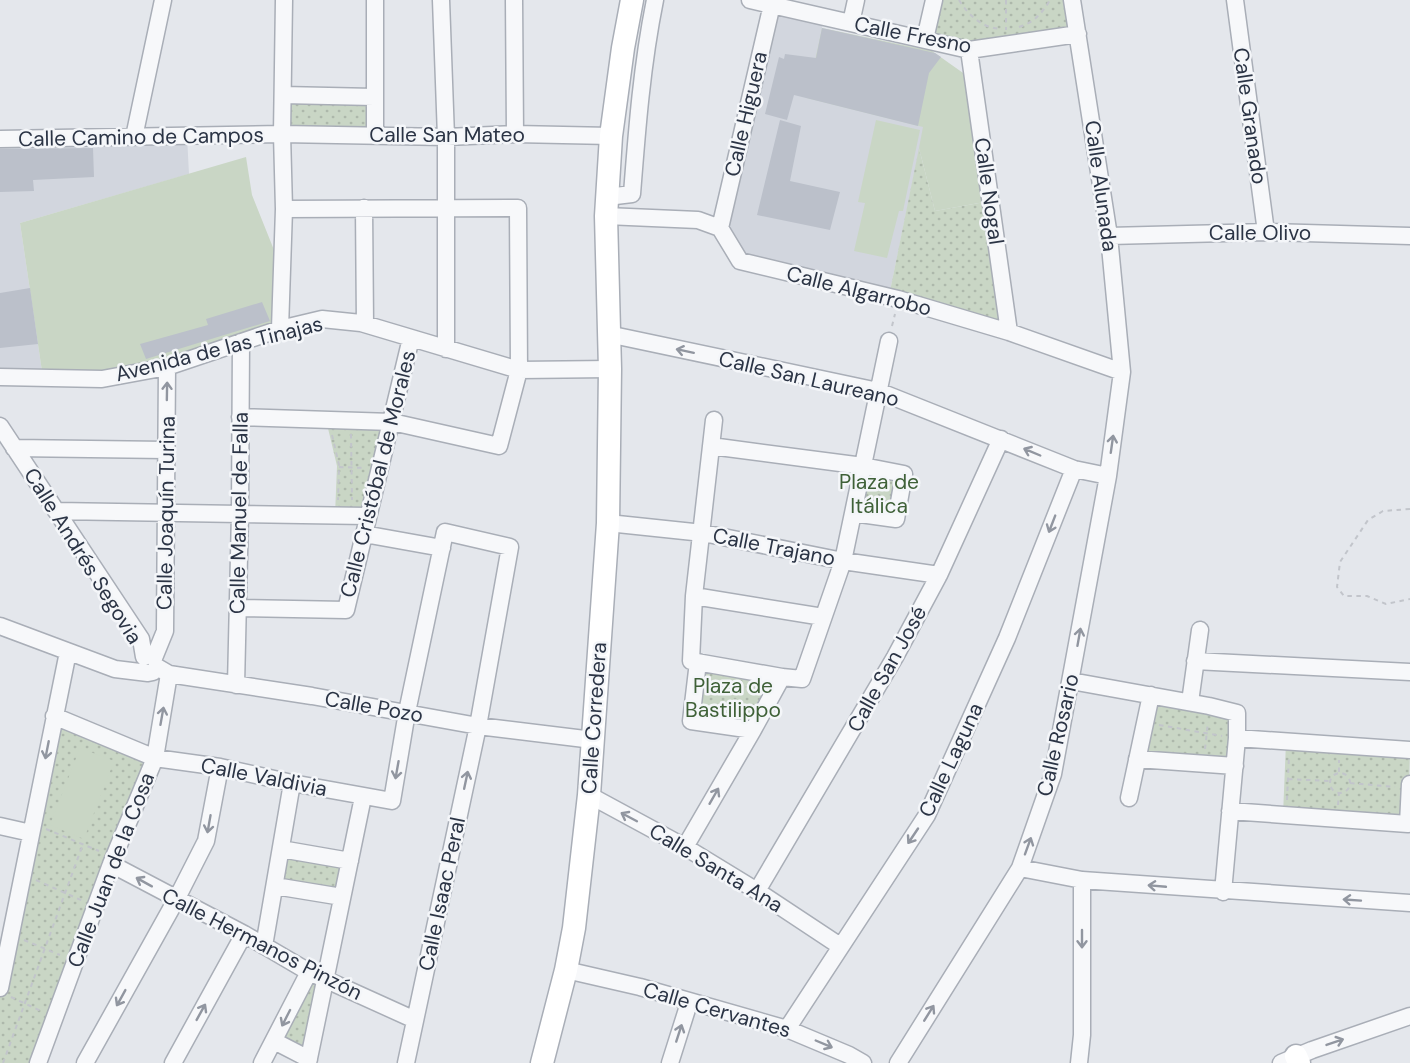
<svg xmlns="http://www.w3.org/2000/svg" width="1410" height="1063" viewBox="0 0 1410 1063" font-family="'DM Sans',sans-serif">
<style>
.built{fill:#d2d6de}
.park{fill:url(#park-dots)}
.garden{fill:#c9d6c5}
.building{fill:#bbc0ca}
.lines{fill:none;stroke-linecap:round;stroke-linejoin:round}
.street-casing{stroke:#a9aeb7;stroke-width:19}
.secondary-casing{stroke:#a9aeb7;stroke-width:25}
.path{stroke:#c2c5cb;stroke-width:2;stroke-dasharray:4.5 4.5;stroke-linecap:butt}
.street{stroke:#f7f8fa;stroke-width:16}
.secondary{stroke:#fff;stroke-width:22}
.oneway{stroke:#9196a0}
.labels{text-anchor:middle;stroke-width:5;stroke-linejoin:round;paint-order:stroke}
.street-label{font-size:21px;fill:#2b3445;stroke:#f4f6f9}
.park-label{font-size:21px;fill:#3f6138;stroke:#f4f6f9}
</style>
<defs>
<pattern id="park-dots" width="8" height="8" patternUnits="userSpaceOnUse" patternTransform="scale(1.5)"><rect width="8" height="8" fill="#c9d6c5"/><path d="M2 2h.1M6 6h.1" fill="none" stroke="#adb8ab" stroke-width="1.8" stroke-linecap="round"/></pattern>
</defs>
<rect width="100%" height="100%" fill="#e4e7ec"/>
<path class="built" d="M772,5L824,17L822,28L924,127L889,296L740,261L720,228Z
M187,136L189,174L20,223L43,378L0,377V139Z"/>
<path class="park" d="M934,0H1072L1078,34L969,50L925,39Z
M283,95L374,97L375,136L282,134Z
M919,148L935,211L990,201L1009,332L889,296Z
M326,420L392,422L367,516L335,515L337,466Z
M863,466L904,474L896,519L853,513Z
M698,662L782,677L753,730L691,721Z
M1151,695L1237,713L1235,766L1137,759Z
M54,716L155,758L38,1063H0V988Z
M1286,742L1410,750L1408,824L1283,815Z
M281,849L350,861L342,897L275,886Z
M309,972L325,980L309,1059L274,1041Z"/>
<path class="garden" d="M822,28L932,51L973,80L990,201L935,211L919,148L923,127L807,98Z
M876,120L920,130L903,211H899L887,258L854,251L865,203L858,202Z
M246,157L252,195L282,270L280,329L167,367L43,378L20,223Z
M80,748L114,761L84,839L50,825Z"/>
<path class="building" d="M822,28L935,53L941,57L929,73L918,126L794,95L787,120L765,114L779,57L784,59L785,54L816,58Z
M780,120L801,126L790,181L840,192L830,230L757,215Z
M93,148L94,177L33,180L34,191L0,192V149Z
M30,288L38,344L0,348V293Z
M262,302L270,321L146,359L140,344L208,325L206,319Z"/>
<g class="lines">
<defs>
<path id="street" d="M441,0L446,137V349
M514,0L515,134
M750,0L969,50L1078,34
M1235,0L1266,232
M851,23L856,0
M925,39L934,0
M969,50L1009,332
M283,95L374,97
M375,136V0
M134,137L163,0
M0,139L282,134L446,137L515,134L611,136
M607,197L632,194C637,129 642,64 655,0
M364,208L365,324
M606,216L698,220L720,228L740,261L898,299L1009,332L1122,372
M720,228L773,0
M1109,236L1266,232L1410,236
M280,329L284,209L282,134L284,0
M608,334L878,391L1074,469L1108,476
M0,377L102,379L167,367L280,329L322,319L361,323L519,370L610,369
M240,417L392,422L499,446L519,370L518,208L284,209
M0,426L141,639L144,657
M711,446L863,466L904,474L896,519L853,513
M14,448L166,450
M56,511L367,516
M608,523L703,533L843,561L939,575
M364,534L442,548
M694,596L823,617
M239,608L346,610L411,338
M0,626L115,669L148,673L153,672L157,667
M154,658L165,631L167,367
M1195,661L1410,672
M698,662L691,721L753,730L782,677L691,661L694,596L714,420
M157,667L169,674L312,696L478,726L593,740
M782,677L802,679L843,561L889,341
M1071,681L1209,706L1237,713V738L1223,892
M236,685L240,513L241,342
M1190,702L1200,630
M54,716L155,758L220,767L292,783L392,801L407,712L445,532L510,547L478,726L406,1063
M1237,738L1410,750
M1137,759L1235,766
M589,795L685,847L757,891L840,946
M1129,798L1151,695
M1230,811L1408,824L1410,784
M0,826L31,833
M685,847L753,730
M281,849L350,861
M111,864L244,934L309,972L415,1020
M1020,868L1082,880L1410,903
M275,886L342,897
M757,891L895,657L939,575L1001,439
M264,946L292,783
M566,970L640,987L787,1029L849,1055L863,1063
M0,988L68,652
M787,1029L927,815L1007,638L1074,469
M274,1041L309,1059
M38,1063L111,864L155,758L169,674
M85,1063L176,900L206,841L220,767
M173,1063L244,934
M262,1063L309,972
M308,1063L363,797
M670,1063L689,1003
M898,1063L1020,868L1053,774L1108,476L1122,372L1109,236L1072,0
M1079,1063L1082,1035V880
M1281,1063L1312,1050L1410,1016"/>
<path id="secondary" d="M1296,1056L1299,1063
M542,1063L566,970L574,928L589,795L608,523L610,369L606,216L611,136L623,48L632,0"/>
</defs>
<use href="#street" class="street-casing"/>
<use href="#secondary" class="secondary-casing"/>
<path class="path" d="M959,0C969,16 982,28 1002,29
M1006,0V30
M1019,27C1035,22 1042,13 1050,0
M892,326L895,314
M351,434L352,500
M332,435L339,465L338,500
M339,467L366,468
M1410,509L1383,511L1368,520L1340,562L1337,587L1344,596H1367L1386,604L1410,599
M1159,725L1222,736
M1205,749L1208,722
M1339,772V760
M1330 783a10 10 0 1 1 20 0a10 10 0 1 1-20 0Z
M1288,779L1329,781
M1350,783L1395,787
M1287,800L1289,755
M1338,805L1339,793
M46,829L99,851
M36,880L83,901
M24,940L60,955
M11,997L41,1011
M3,1063L83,844"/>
<use href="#street" class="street"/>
<use href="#secondary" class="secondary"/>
</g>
<defs><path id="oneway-shaft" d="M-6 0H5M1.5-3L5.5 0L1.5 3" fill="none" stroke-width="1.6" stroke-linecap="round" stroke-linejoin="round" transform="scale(1.5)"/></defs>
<g class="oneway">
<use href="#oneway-shaft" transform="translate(685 351) rotate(-168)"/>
<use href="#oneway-shaft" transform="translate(167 391) rotate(-89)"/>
<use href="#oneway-shaft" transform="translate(1112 444) rotate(-82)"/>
<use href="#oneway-shaft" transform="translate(1032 452) rotate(-157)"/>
<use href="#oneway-shaft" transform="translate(1052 524) rotate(111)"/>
<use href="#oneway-shaft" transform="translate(1079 637) rotate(-80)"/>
<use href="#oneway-shaft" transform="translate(162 716) rotate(-80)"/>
<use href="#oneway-shaft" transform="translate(47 750) rotate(101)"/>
<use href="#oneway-shaft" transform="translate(397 770) rotate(100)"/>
<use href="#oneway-shaft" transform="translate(466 780) rotate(-78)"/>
<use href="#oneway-shaft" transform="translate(714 796) rotate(-60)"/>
<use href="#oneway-shaft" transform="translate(629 817) rotate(-152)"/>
<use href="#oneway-shaft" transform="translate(209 824) rotate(100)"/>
<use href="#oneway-shaft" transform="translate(913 836) rotate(124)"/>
<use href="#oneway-shaft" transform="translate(1028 846) rotate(-70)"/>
<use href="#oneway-shaft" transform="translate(144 882) rotate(-151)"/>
<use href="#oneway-shaft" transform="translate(1157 886) rotate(-175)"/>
<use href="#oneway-shaft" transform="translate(1352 900) rotate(-176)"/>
<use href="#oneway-shaft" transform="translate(1082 939) rotate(90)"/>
<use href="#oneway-shaft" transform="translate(121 998) rotate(119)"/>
<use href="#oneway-shaft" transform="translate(201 1012) rotate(-61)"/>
<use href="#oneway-shaft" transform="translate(929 1013) rotate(-58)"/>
<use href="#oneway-shaft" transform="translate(286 1018) rotate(117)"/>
<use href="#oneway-shaft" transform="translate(679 1033) rotate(-72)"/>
<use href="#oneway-shaft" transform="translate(1335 1042) rotate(-19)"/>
<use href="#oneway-shaft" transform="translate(824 1044) rotate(23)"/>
</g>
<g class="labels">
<g class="street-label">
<text transform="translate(913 35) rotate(11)" y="7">Calle Fresno</text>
<text transform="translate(746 114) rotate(-77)" y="7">Calle Higuera</text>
<text transform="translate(1250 116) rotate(82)" y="7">Calle Granado</text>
<text x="447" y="142">Calle San Mateo</text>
<text transform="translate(141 137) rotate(-1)" y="7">Calle Camino de Campos</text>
<text transform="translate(1101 186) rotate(82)" y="7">Calle Alunada</text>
<text transform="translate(989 191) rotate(82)" y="7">Calle Nogal</text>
<text x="1260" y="240">Calle Olivo</text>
<text transform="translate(859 291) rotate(14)" y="7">Calle Algarrobo</text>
<text transform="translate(219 349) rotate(-14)" y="7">Avenida de las Tinajas</text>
<text transform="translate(809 379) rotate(13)" y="7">Calle San Laureano</text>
<text transform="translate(378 474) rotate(-76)" y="7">Calle Cristóbal de Morales</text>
<text transform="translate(166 513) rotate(-89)" y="7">Calle Joaquín Turina</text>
<text transform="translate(239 513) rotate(-89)" y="7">Calle Manuel de Falla</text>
<text transform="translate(774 547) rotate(11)" y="7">Calle Trajano</text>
<text transform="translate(83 556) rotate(58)" y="7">Calle Andrés Segovia</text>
<text transform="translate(887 669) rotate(-61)" y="7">Calle San José</text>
<text transform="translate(374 707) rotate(10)" y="7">Calle Pozo</text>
<text transform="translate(594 718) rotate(-86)" y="7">Calle Corredera</text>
<text transform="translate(1058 735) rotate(-77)" y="7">Calle Rosario</text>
<text transform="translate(951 760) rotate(-65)" y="7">Calle Laguna</text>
<text transform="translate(264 777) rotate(11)" y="7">Calle Valdivia</text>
<text transform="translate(716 868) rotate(31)" y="7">Calle Santa Ana</text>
<text transform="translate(111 870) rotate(-69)" y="7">Calle Juan de la Cosa</text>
<text transform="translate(442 894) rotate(-78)" y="7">Calle Isaac Peral</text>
<text transform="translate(262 944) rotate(27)" y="7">Calle Hermanos Pinzón</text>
<text transform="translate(717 1010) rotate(16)" y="7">Calle Cervantes</text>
</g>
<g class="park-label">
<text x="879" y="489">Plaza de<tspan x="879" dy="24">Itálica</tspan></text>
<text x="733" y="693">Plaza de<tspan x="733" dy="24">Bastilippo</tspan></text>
</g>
</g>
</svg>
